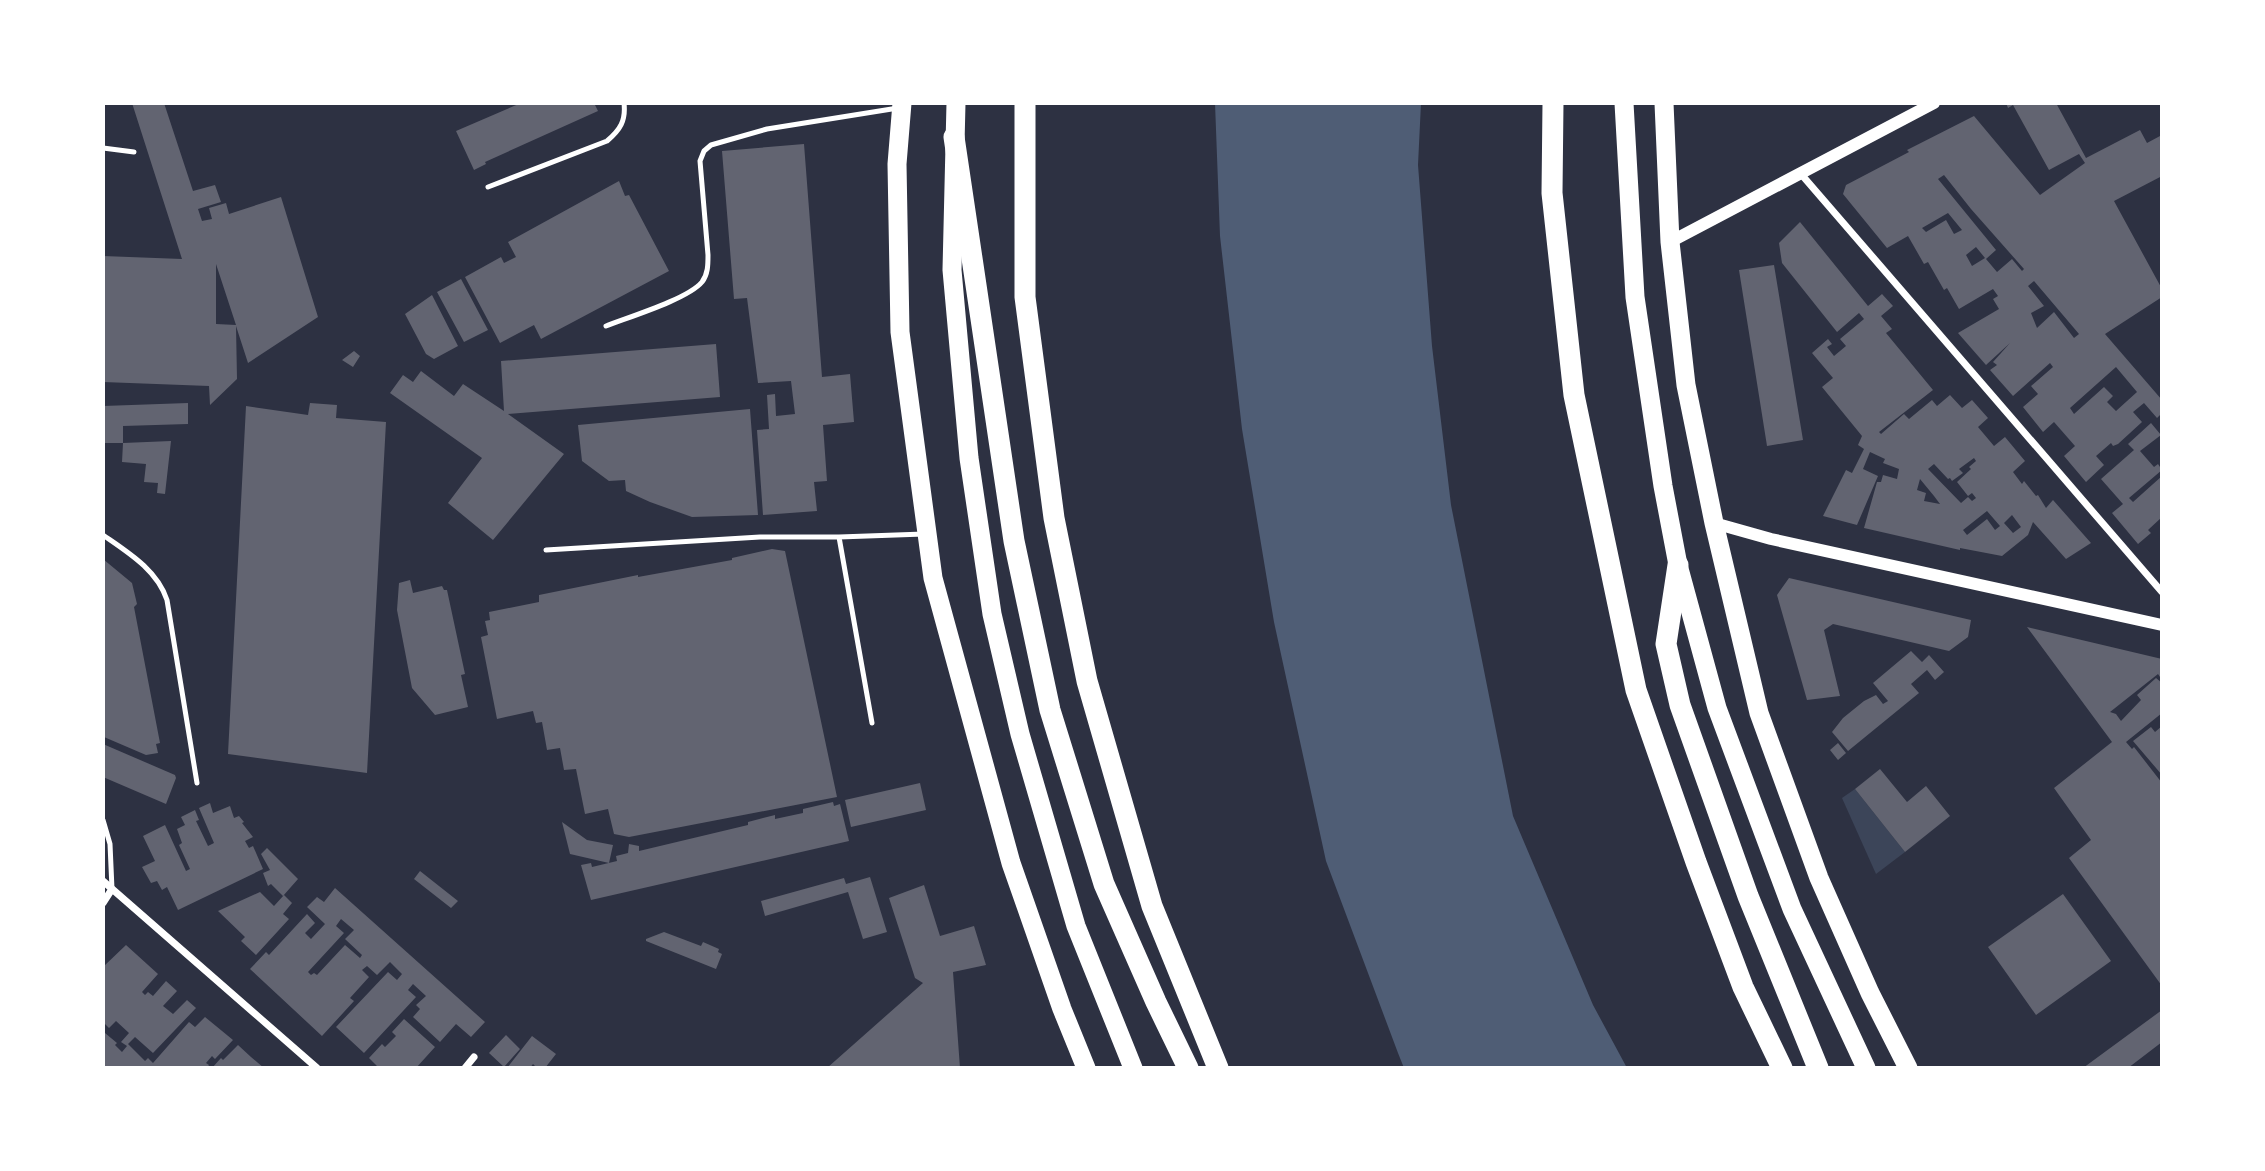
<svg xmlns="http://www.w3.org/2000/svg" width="2265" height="1171" viewBox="0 0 2265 1171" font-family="Jost,sans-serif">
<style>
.green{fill:#3c4559}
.water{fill:#4f5d75}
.building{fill:#626471;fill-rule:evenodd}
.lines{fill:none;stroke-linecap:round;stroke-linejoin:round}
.service{stroke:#fff;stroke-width:5}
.minor{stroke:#fff;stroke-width:7}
.tertiary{stroke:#fff;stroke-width:12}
.trunk{stroke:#fff;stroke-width:19}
.motorway{stroke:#fff;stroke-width:21}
</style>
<rect width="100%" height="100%" fill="#2d3142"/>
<path class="green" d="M1855,789L1905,852L1876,874L1842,798Z"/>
<path class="water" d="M1215,103H1421L1418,165L1432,346L1451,505L1513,816L1593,1005L1627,1068H1404L1398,1053L1326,861L1274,622L1242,429L1220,236Z"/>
<path class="building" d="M132,103H164L193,191L215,185L221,202L198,209L202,221L212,219L209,208L226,203L229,214L281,197L318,317L248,363L236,326L237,379L210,405L209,386L103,382V256L182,259ZM216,264L235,322L236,325L216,324Z
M521,103H594L598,111L485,162L486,164L474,170L456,131Z
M2006,103H2056L2086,158L2140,130L2147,143L2160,136L2162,139V176L2114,201L2162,289V297L2105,334L2162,400V413L2157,418L2144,403L2133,412L2142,422L2118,444L2113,446L2111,443L2096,456L2104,465L2086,482L2064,456L2075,446L2054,422L2043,432L2023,407L2038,394L2031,386L2053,367L2050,363L2013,396L1990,370L1997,365L1993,362L2010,343L1986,365L1958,333L1999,309L1993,299L1998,296L1993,289L1959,309L1947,288L1944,290L1928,262L1924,264L1908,236L1887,248L1843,194L1846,185L1909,152L1907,150L1974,116L2040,195L2085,163L2079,154L2049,170L2013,105L2008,108ZM1944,175L1971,209L2024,269L2022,271L2012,259L1997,272L1986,259L1996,250L1938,179ZM1948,213L1962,230L1954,234L1946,220L1926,232L1922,228ZM1976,247L1985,258L1972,266L1966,255ZM2034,281L2079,334L2074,338L2054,312L2037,328L2031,313L2044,306L2028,286ZM2116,367L2137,392L2116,411L2107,402L2113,396L2104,387L2074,414L2070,408Z
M804,144L822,377L850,374L854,422L823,425L827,481L814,482L817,511L763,515L757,430L769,429L767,395L775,394L776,416L795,414L791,381L758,383L747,298L734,299L722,151Z
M619,181L625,196L629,195L669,271L541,339L534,325L500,343L465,277L501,257L504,263L516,257L508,242Z
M1800,222L1868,306L1882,294L1893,306L1881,316L1892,329L1886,333L1933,390L1879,432L1881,434L1904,414L1909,419L1932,400L1937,406L1950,395L1962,408L1972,400L1988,418L1978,427L1994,446L2005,437L2025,461L2013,472L2022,484L2024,481L2036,496L2038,495L2046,508L2053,500L2091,543L2066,559L2033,522L2028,535L2002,556L1960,548V550L1864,528L1877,482H1881L1883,475L1897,479L1899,469L1883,463L1885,459L1870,452L1863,469L1878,476L1857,525L1823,516L1846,470L1852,473L1864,449L1858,445L1862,436L1822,387L1833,378L1812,353L1828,339L1832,344L1827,347L1834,356L1846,346L1840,339L1864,319L1859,313L1837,332L1782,263L1779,243ZM1974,458L1976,461L1969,467L1971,469L1957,482L1968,496L1972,493L1976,498L1972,501L1968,497L1961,503L1928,469L1934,464L1948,479L1950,478L1952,481L1963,473L1959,469ZM1920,479L1934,496L1940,504L1924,501L1926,493L1917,490ZM1987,511L2000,526L1995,530L1987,519L1967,535L1963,530ZM2012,515L2021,527L2013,533L2004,523Z
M1774,265L1803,440L1767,446L1739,270Z
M461,279L488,330L464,342L437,292Z
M432,295L458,346L434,359L426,354L405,314Z
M716,344L720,397L508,414L564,454L493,540L448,503L482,458L390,393L403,375L413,382L421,371L454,396L463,384L504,411L501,361Z
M354,351L360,356L353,367L342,360Z
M188,403V424L123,426V443L171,441L165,494L157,493L158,483L144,482L146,464L122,462L123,443H103V406Z
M310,403L337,405L336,418L386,422L367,773L228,754L246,406L308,415Z
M750,409L758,515L692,517L650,502L626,491L625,480L609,481L582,461L578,425Z
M2151,423L2161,435L2140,451L2154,467L2158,464L2162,470L2129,498L2133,502L2162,476V517L2148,530L2151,533L2138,544L2112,513L2123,504L2101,479L2134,450L2128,444Z
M772,549L785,551L837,797L629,837L614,834L608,809L585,814L576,769L564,770L560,748L547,750L542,722L536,723L533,711L497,719L481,637L488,635L485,621L490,620L489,612L539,602V595L638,575V577L732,560V558Z
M103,559L132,583L137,604L134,607L160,743L156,744L158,753L146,755L104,737Z
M1789,578L1971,620L1968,637L1949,651L1833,624L1824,630L1840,696L1807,700L1777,595Z
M410,580L413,593L442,586L444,590H447L465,674L461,675L468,707L435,715L412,688L397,610L399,583Z
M2027,627L2162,659V680L2158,674L2110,712L2116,714L2121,721L2141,700L2137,695L2156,678L2162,683V713L2126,742L2132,749L2134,747L2162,783V986L2069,858L2091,840L2054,788L2112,742Z
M1911,651L1922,662L1929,655L1944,672L1935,680L1927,670L1911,684L1919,693L1848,751L1832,732L1843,718L1864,701L1876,695L1883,704L1888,701L1873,683Z
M2162,726V775L2133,741L2151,727L2155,732Z
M1838,743L1846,753L1838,760L1830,750Z
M103,744L175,775L176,778L166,804L103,777Z
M1880,769L1907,802L1926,786L1950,816L1905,852L1855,789Z
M920,783L926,810L851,827L845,800Z
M833,802L834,806L840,804L849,841L591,900L581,865L591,863L592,867L617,861L616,856L628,853L629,844L639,846V851L748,825V822L775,815V819L803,813V809Z
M210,803L213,813L230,806L234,818L239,816L244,822L242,823L253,837L245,841L249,848L253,846L263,869L178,910L167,887L162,890L157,881L151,883L142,867L155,861L143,836L165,825L186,871L190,869L179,845L182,843L177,829L185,825L181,817L195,810L199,820L196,821L208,846L214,843L199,808Z
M562,822L587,840L613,845L609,863L570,854Z
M267,848L298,879L283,896L271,884L268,886L263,873L270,870L261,854Z
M420,871L458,901L451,908L414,879Z
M870,877L887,932L863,939L848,892L765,916L761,901L844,878L846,884Z
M924,885L940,936L974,926L986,965L953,972L960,1068H827L923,983L915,978L889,898Z
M335,888L485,1022L471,1037L456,1024L440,1042L413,1017L420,1009L416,1005L426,996L413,984L408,990L416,997L364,1053L336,1027L388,972L397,980L402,974L390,962L377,975L367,966L362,970L369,977L350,998L354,1001L322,1036L250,969L266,952L269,955L307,914L315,923L305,933L311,939L325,924L307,907L317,897L324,902ZM341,919L354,930L345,939L362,955L360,958L345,945L317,975L314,973L311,975L308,972L344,933L336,926Z
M260,892L274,906L284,895L292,903L283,914L289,919L256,955L241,941L245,937L218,911Z
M2063,894L2111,961L2036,1015L1988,947Z
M664,932L701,946L703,942L719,949L718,952L722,954L716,969L646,941V939Z
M126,945L158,974L142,992L145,995L148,992L153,996L166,981L177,991L163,1006L173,1014L187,1000L196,1008L153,1053L135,1037L128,1044L145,1061L148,1058L153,1063L189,1022L195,1027L205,1017L233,1040L215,1059L212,1056L206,1063L209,1065L207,1068H103V1034L105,1033L117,1043L115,1045L122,1052L127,1046L121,1042L129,1033L116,1021L109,1028L103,1022V967Z
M2162,1010V1042L2128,1068H2083Z
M404,1019L435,1047L416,1068H379L369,1058L382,1044L385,1047L396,1036L392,1032Z
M506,1035L520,1049L504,1067L489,1053Z
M532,1036L556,1054L545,1068H537L533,1064L530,1068H507Z
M238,1045L251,1057L264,1068H212L221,1058L223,1060Z"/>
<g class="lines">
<path class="service" d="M103,148L134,152
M488,187L607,141C620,130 626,121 624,103
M606,326C629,317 688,299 702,282C708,274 708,265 708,255L700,161L704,151L711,145L767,129L898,108
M103,535C129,553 157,570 167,600L197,783
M546,550L760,537H839
M872,723L839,537L924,534
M103,820L110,844L112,889"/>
<path class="minor" d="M1801,174L2162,592
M103,881L317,1068
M103,903L112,889
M465,1068L474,1057"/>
<path class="tertiary" d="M1670,242L1934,103
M1714,523L1771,539L2162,625"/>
<path class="trunk" d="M902,103L897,164L900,332L933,578L1011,863L1062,1009L1086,1068
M956,103L952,270L969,458L992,614L1020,734L1076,926L1133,1068
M1624,103L1635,297L1663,486L1678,565L1717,708L1792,909L1866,1068
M1664,103L1670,242L1686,385L1714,523L1759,713L1819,878L1870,993L1908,1068"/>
<path class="motorway" d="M1025,103V297L1054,518L1087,681L1152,906L1218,1068
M1553,103L1552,193L1574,395L1636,690L1696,862L1743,987L1782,1068
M954,137L1014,541L1050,710L1104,884L1156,1002L1188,1068
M1678,565L1666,644L1680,705L1748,896L1818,1068"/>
</g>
<rect width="2265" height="1171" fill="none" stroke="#ffffff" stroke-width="210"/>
</svg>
